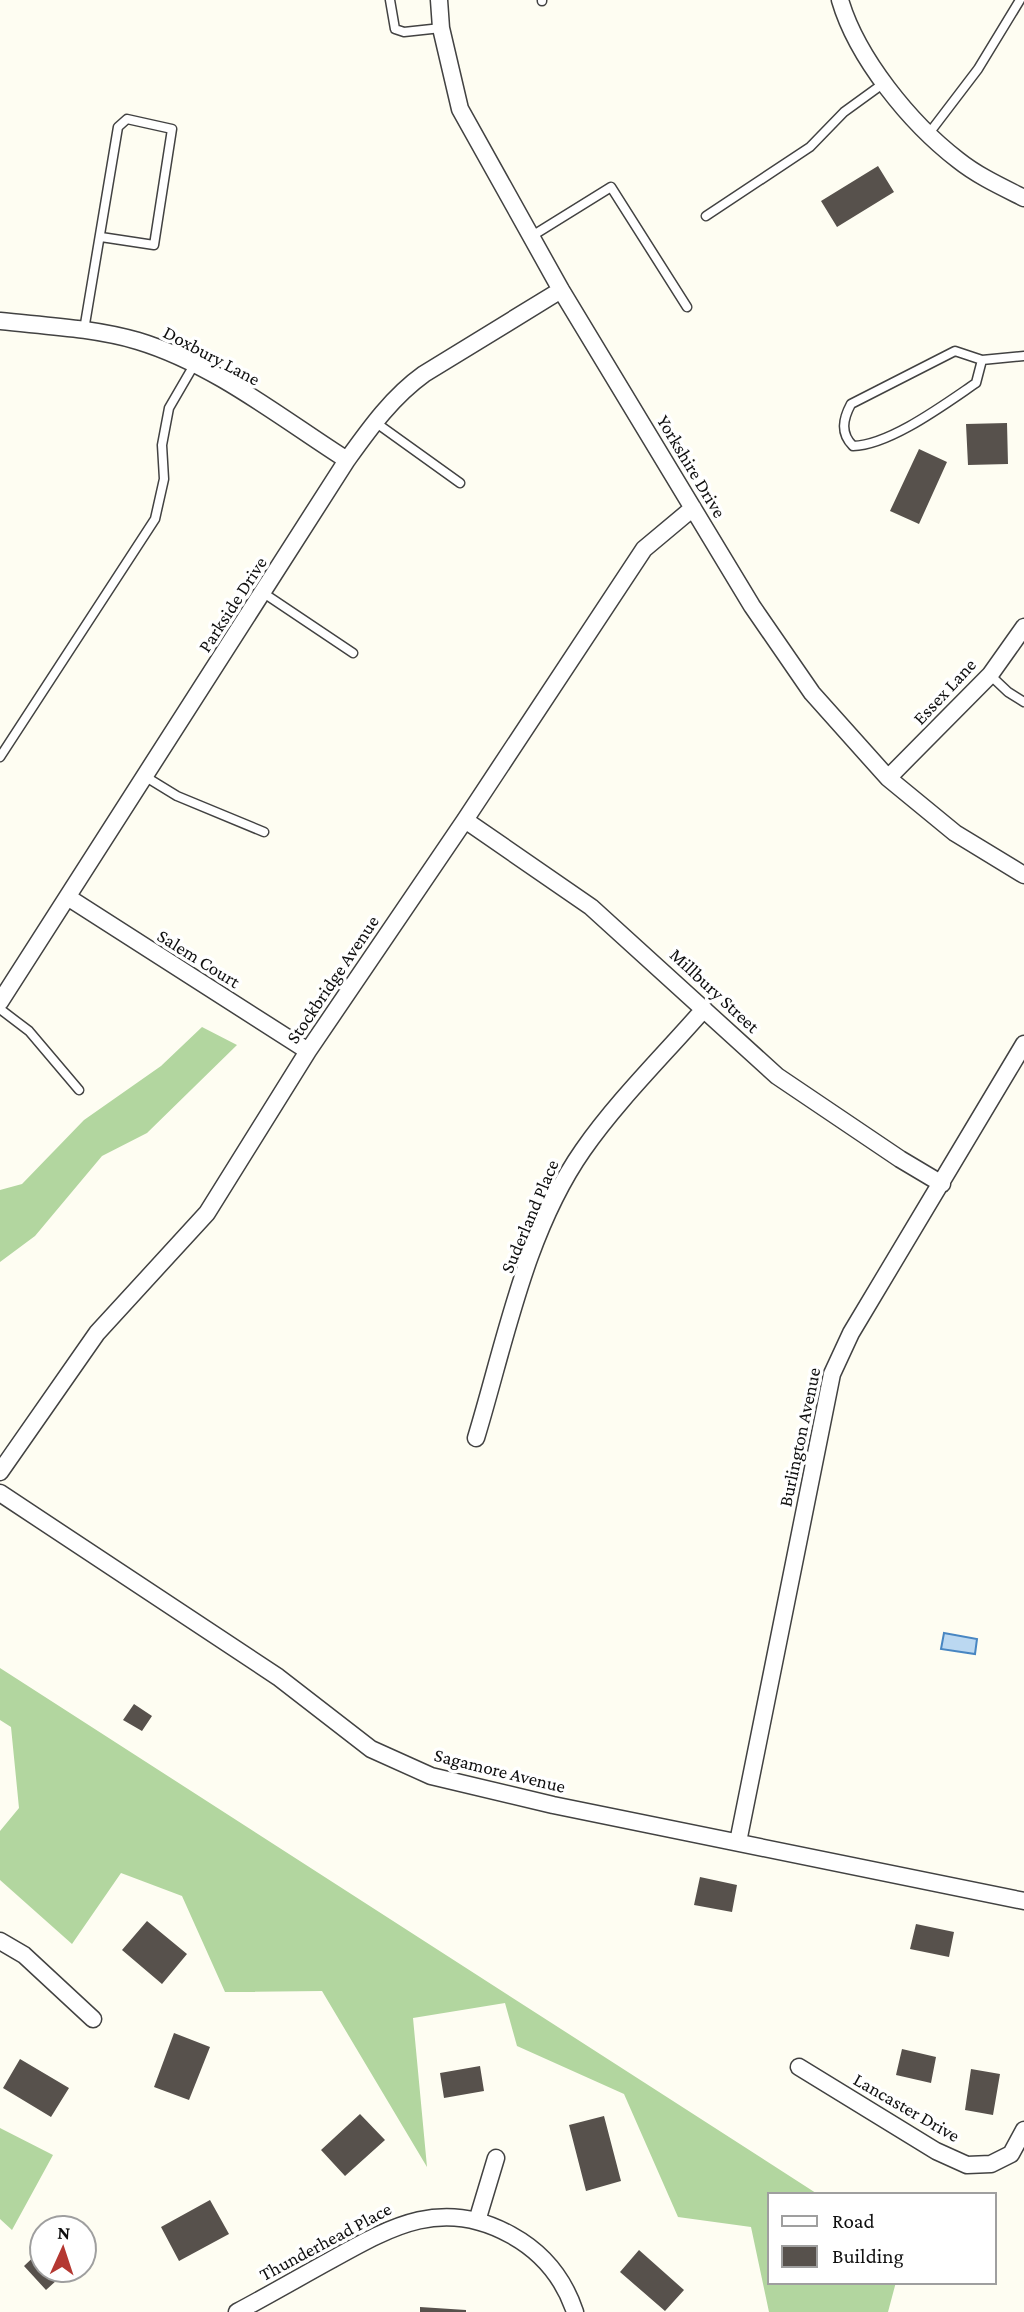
<svg xmlns="http://www.w3.org/2000/svg" width="1024" height="2312" viewBox="0 0 1024 2312" font-family="'Crimson Pro',serif">
<style>
.forest{fill:#b2d69f}
.water{fill:#bbd8f1;stroke:#4886c2;stroke-width:2}
.building{fill:#57514c}
.lines{fill:none;stroke-linecap:round;stroke-linejoin:round}
.service-casing{stroke:#424242;stroke-width:11}
.minor-casing{stroke:#424242;stroke-width:19}
.service{stroke:#fff;stroke-width:8}
.minor{stroke:#fff;stroke-width:16}
.labels{text-anchor:middle;stroke-width:7;stroke-linejoin:round;paint-order:stroke}
.street-label{font-size:19px;fill:#0f0f0f;stroke:#fff}
</style>
<rect width="100%" height="100%" fill="#fefdf2"/>
<path class="forest" d="M202,1027L237,1045L147,1133L102,1156L35,1236L0,1262V1190L22,1184L84,1120L161,1066Z
M0,1668L819,2195H770V2282H896L888,2312H769L751,2227L678,2217L624,2094L517,2046L505,2003L413,2018L427,2167L322,1991L225,1992L182,1896L121,1873L72,1944L0,1880V1831L19,1808L11,1727L0,1720Z
M0,2128L53,2155L12,2230L0,2219Z"/>
<path class="water" d="M944,1633L977,1639L975,1654L941,1649Z"/>
<path class="building" d="M878,166L894,192L837,227L821,201Z
M1007,423L1008,464L968,465L966,424Z
M919,449L947,462L919,524L890,511Z
M134,1704L152,1716L142,1731L123,1720Z
M700,1877L737,1885L732,1912L694,1905Z
M147,1921L187,1954L162,1984L122,1950Z
M916,1924L954,1932L949,1957L910,1949Z
M174,2033L210,2047L189,2100L154,2087Z
M902,2049L936,2057L931,2083L896,2075Z
M20,2059L69,2088L51,2117L3,2088Z
M480,2066L484,2091L444,2098L440,2073Z
M971,2069L1000,2074L993,2115L965,2110Z
M360,2114L385,2140L345,2176L321,2150Z
M604,2116L621,2181L586,2191L569,2125Z
M210,2200L229,2234L179,2261L161,2227Z
M42,2249V2270H68L46,2290L24,2266Z
M639,2250L684,2290L665,2311L620,2272Z
M420,2307L466,2310V2312H420Z"/>
<g class="lines">
<defs>
<path id="service" d="M390,0L395,29L404,32L441,28
M542,1V0
M930,132L978,69L1020,0
M706,216L810,147L844,112L884,83
M532,236L611,187L687,307
M84,330L118,127L127,119L172,129L154,245L101,237
M982,360L976,383C945,404 890,445 853,446C840,433 843,419 851,404L955,351L982,360L1024,356
M375,422L460,483
M265,594L353,653
M990,675L1008,692L1024,702
M0,757L155,519L164,479L162,445L169,408L194,365
M146,777L177,796L264,832
M0,1009L29,1031L79,1090"/>
<path id="minor" d="M439,0L441,28L460,109L561,290L752,606L812,693L888,778L955,833L1024,875
M840,0C857,58 910,123 958,160C978,176 1002,187 1024,198
M0,321C46,326 93,328 138,341C214,364 281,418 347,460
M888,778L990,675L1024,627
M465,820L591,907L777,1076L900,1159L942,1184
M69,898L308,1051
M0,1002L347,460C370,428 392,397 424,374L561,290
M476,1438C505,1343 525,1233 583,1150C618,1100 663,1056 704,1009
M0,1472L97,1333L207,1213L308,1051L465,820L644,549L693,508
M0,1493L278,1677L371,1749L431,1776L553,1805L1024,1901
M738,1842L832,1374L851,1333L1024,1044
M0,1941L24,1955L93,2019
M799,2067L936,2151L967,2165L991,2164L1011,2154L1024,2130
M477,2221L496,2158
M237,2312C269,2295 300,2277 331,2260C392,2226 443,2197 511,2235C542,2252 564,2279 575,2312"/>
</defs>
<use href="#service" class="service-casing"/>
<use href="#minor" class="minor-casing"/>
<use href="#service" class="service"/>
<use href="#minor" class="minor"/>
</g>
<g class="labels">
<g class="street-label">
<text transform="translate(212 355) rotate(28)" y="7">Doxbury Lane</text>
<text transform="translate(692 466) rotate(59)" y="7">Yorkshire Drive</text>
<text transform="translate(232 604) rotate(-57)" y="7">Parkside Drive</text>
<text transform="translate(944 691) rotate(-47)" y="7">Essex Lane</text>
<text transform="translate(199 958) rotate(32)" y="7">Salem Court</text>
<text transform="translate(332 979) rotate(-56)" y="7">Stockbridge Avenue</text>
<text transform="translate(715 990) rotate(43)" y="7">Millbury Street</text>
<text transform="translate(529 1216) rotate(-67)" y="7">Suderland Place</text>
<text transform="translate(799 1437) rotate(-78)" y="7">Burlington Avenue</text>
<text transform="translate(500 1770) rotate(14)" y="7">Sagamore Avenue</text>
<text transform="translate(907 2107) rotate(30)" y="7">Lancaster Drive</text>
<text transform="translate(325 2241) rotate(-28)" y="7">Thunderhead Place</text>
</g>
</g>
<rect x="768" y="2193" width="228" height="91" fill="#ffffff" stroke="#9f9f9f" stroke-width="2"/>
<rect x="782" y="2216" width="35" height="10" fill="#ffffff" stroke="#9f9f9f" stroke-width="2"/>
<text x="832" y="2228" font-size="21" fill="#0f0f0f">Road</text>
<rect x="782" y="2246" width="35" height="21" fill="#57514c" stroke="#9f9f9f" stroke-width="2"/>
<text x="832" y="2263" font-size="21" fill="#0f0f0f">Building</text>
<g transform="translate(63 2249) rotate(3)"><circle r="33" fill="#ffffff" stroke="#9f9f9f" stroke-width="2"/>
<path d="M0-5L12 26L0 18L-12 26Z" fill="#b43832"/>
<text y="-10" font-size="19" font-weight="bold" text-anchor="middle" fill="#0f0f0f">N</text>
</g>
</svg>
